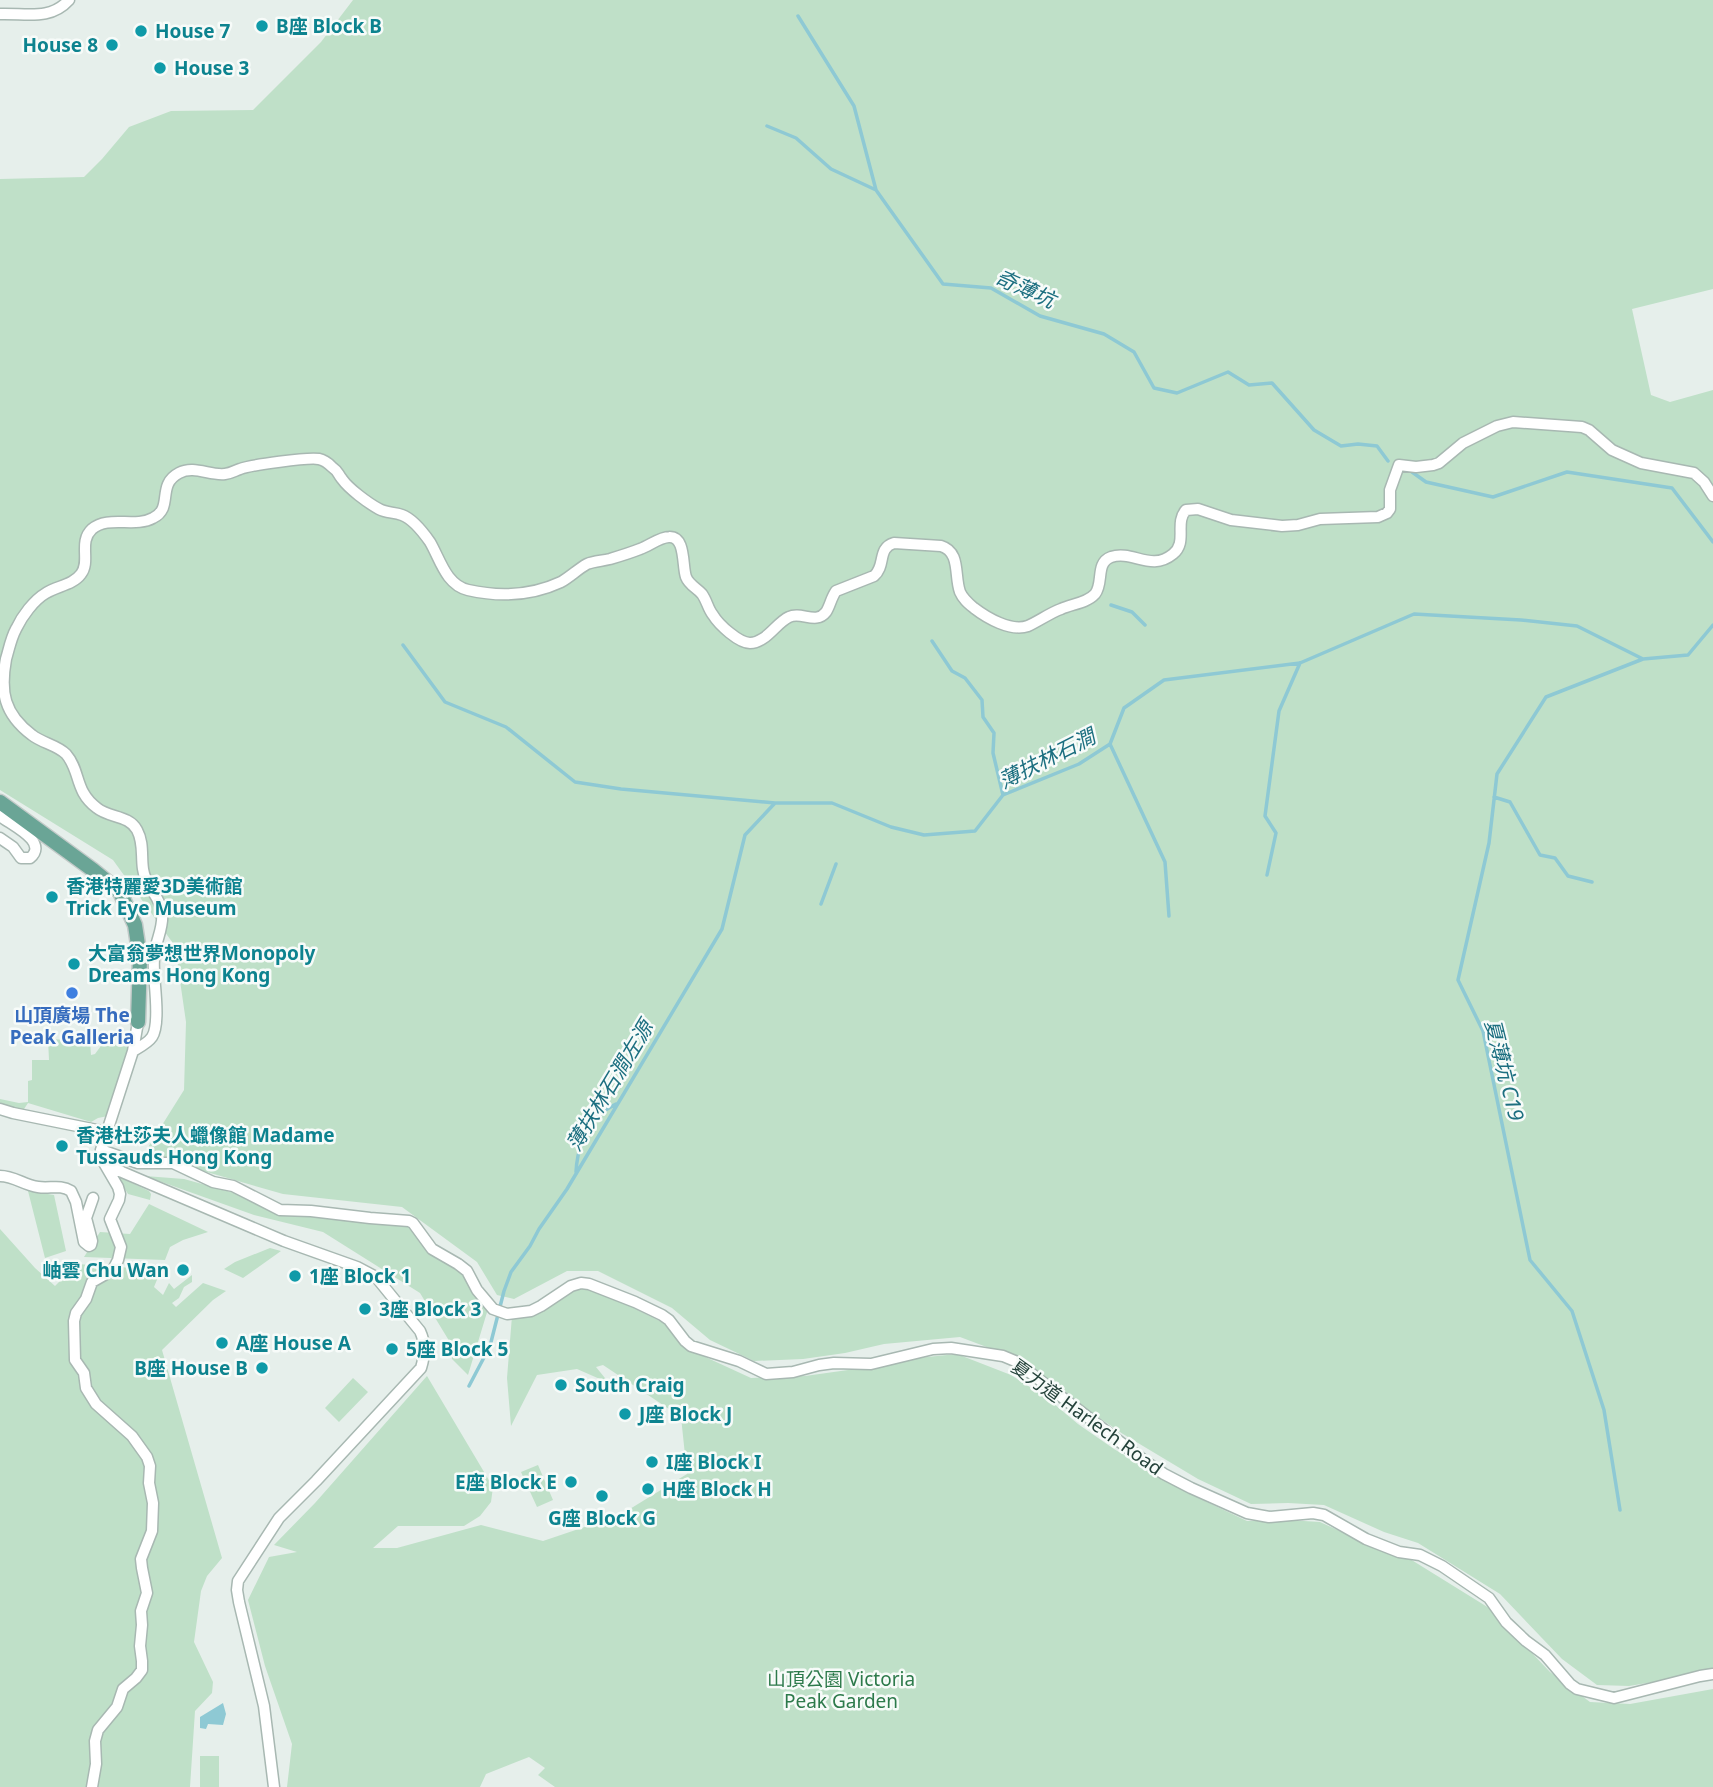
<svg xmlns="http://www.w3.org/2000/svg" width="1713" height="1787" viewBox="0 0 1713 1787" font-family="'Noto Sans','Noto Sans TC',sans-serif">
<style>
.green{fill:#bfe0c8}
.water{fill:#8ec9d4}
.lines{fill:none;stroke-linecap:round;stroke-linejoin:round}
.stream{stroke:#8ec9d4;stroke-width:3.5}
.minor-casing{stroke:#a8b8b2;stroke-width:13}
.major-casing{stroke:#c2cac8;stroke-width:17}
.minor{stroke:#fff;stroke-width:10}
.major{stroke:#6aa596;stroke-width:14}
.culture-dot{fill:#0f9aa8;stroke:#f7fbf9;stroke-width:2.5}
.shop-dot{fill:#3f7fe0;stroke:#f7fbf9;stroke-width:2.5}
.labels{text-anchor:middle;stroke-width:5;stroke-linejoin:round;paint-order:stroke}
.culture-label{font-size:19px;font-weight:bold;fill:#0d838f;stroke:#f7fbf9;text-anchor:start}
.shop-label{font-size:19px;font-weight:bold;fill:#366cbe;stroke:#f7fbf9}
.street-label{font-size:19px;fill:#24423a;stroke:#f7fbf9}
.park-label{font-size:19px;fill:#2d7a4b;stroke:#f7fbf9}
.water-label{font-size:21px;font-style:italic;fill:#1c6f80;stroke:#f7fbf9}
</style>
<rect width="100%" height="100%" fill="#e6efeb"/>
<path class="green" d="M353,0H1713V289L1632,309L1651,395L1670,402L1713,390V1672L1629,1686L1597,1685L1562,1659L1500,1594L1418,1543L1384,1532L1324,1505L1288,1503L1251,1504L1198,1479L1123,1434L1089,1411L1057,1385L1019,1359L960,1337L884,1344L845,1353L803,1359L754,1361L710,1340L672,1308L598,1271H567L514,1299L497,1295L477,1262L402,1207L283,1194L186,1166L142,1157L184,1090L186,1022L175,946L113,860L0,790V179L84,177L102,159L129,127L171,111L253,110L321,42Z
M48,1039L90,1041L91,1055L95,1054L106,1039L119,1047L126,1046L127,1041L132,1044L108,1116L98,1118L91,1122L28,1103L24,1109L17,1110L0,1105V1099L19,1103L28,1102V1081L32,1080V1060H49Z
M145,1176L184,1179L281,1206L397,1219L467,1270L488,1309L468,1375L452,1359L448,1339L420,1293L323,1232L254,1215Z
M119,1177L149,1191L151,1194L150,1200L128,1194L118,1178Z
M28,1191L54,1195L66,1251L45,1258Z
M149,1204L208,1232L183,1240L170,1247L165,1260L84,1257L100,1232L130,1234Z
M0,1229L35,1268L55,1286L77,1264L161,1270L154,1287L163,1295L169,1283L174,1289L192,1275V1282L184,1287L179,1298L172,1303L176,1307L203,1283L226,1291L213,1300L162,1350L222,1558L207,1576L201,1591L194,1642L213,1682L212,1693L195,1711L190,1787H0Z
M270,1248L281,1251L243,1278L224,1269L235,1262Z
M572,1288H593L662,1322L701,1355L751,1378L805,1376L848,1370L887,1361L957,1354L1011,1375L1047,1398L1078,1424L1114,1449L1190,1494L1247,1521L1288,1520L1320,1522L1377,1548L1410,1559L1489,1608L1550,1672L1590,1702L1630,1704L1713,1689V1787H555L538,1775L545,1768L529,1757L486,1774L480,1787H287L292,1744L265,1666L248,1600L269,1557L297,1552L274,1545L315,1503L427,1376L493,1487L491,1502L480,1516L464,1526H398L373,1548H397L481,1525L543,1541L620,1515L687,1474L681,1417L603,1365L596,1367L609,1383L577,1369L537,1375L511,1426L507,1378L512,1316L522,1318Z
M353,1378L368,1392L339,1422L325,1408Z
M538,1465L553,1500L537,1507L521,1472Z
M200,1756H219V1787H200Z"/>
<path class="water" d="M223,1703L226,1714L223,1725L208,1724L206,1729L200,1728V1717Z"/>
<g class="lines">
<path class="stream" d="M798,16L854,106L876,190L943,284L991,288L1040,316L1104,334L1134,352L1154,388L1177,393L1228,372L1249,385L1272,383L1314,430L1341,446L1358,444L1377,446L1388,461
M767,126L796,138L831,169L876,190
M1412,472L1426,482L1493,497L1567,472L1672,488L1713,542
M1111,605L1132,612L1145,625
M932,641L952,671L965,678L982,700L983,717L994,733L993,753L1003,795
M403,645L445,702L506,727L575,782L621,789L775,803H832L891,827L924,835L975,831L1003,795L1079,764L1110,744L1124,708L1164,680L1300,663L1414,614L1521,620L1577,626L1643,659L1688,655L1713,625
M1110,744L1165,862L1169,916
M1494,797L1510,802L1540,855L1555,858L1568,876L1592,882
M1267,875L1276,833L1265,816L1279,711L1300,663
M821,904L836,864
M576,1172C577,1152 584,1128 600,1114C604,1110 611,1107 616,1104
M469,1386L490,1346L504,1291L511,1272L530,1246L539,1229L567,1189L722,929L745,835L775,803
M1620,1510L1604,1410L1572,1311L1530,1260L1483,1031L1458,980L1489,843L1497,774L1546,697L1643,659"/>
<defs>
<path id="minor" d="M0,14C26,13 50,21 69,0
M0,816C13,826 49,842 30,858H21L13,847L0,838
M133,1051C140,1047 148,1043 152,1037C160,1025 155,989 154,974C154,966 153,959 155,951C157,938 164,926 162,912C160,896 145,886 143,869C141,856 144,843 137,830C129,815 109,818 97,808C74,791 81,771 66,754C57,745 42,743 32,735C4,714 0,692 6,659C9,649 11,638 16,629C22,616 34,600 46,593C57,586 73,585 81,574C91,561 78,542 92,529C108,515 135,528 153,518C174,508 156,485 179,473C194,465 210,476 225,474C232,473 234,471 240,469C251,465 308,457 319,459C324,460 328,463 332,467C339,472 337,473 342,479C349,489 368,503 379,509C386,513 394,512 402,515C413,519 423,532 430,542C440,559 446,585 468,590C499,597 531,596 561,582C570,577 578,569 587,564C594,561 602,561 610,559C620,556 630,553 640,549C649,546 660,537 669,537C686,536 682,566 686,577C689,585 697,588 702,594C707,601 708,609 713,615C719,625 739,643 750,643C766,643 776,623 789,617C801,611 816,625 826,612C830,606 831,598 836,591L874,576C886,566 877,548 894,543L941,546C961,552 954,576 960,592C963,599 968,603 974,608C987,618 1011,632 1028,626C1039,621 1050,613 1061,609C1072,604 1087,603 1095,594C1104,583 1095,563 1111,557C1133,550 1151,572 1173,554C1188,542 1174,523 1186,510L1198,509L1231,520L1282,526L1298,525L1320,519L1378,517L1387,513L1390,509V490L1399,465L1416,467L1433,465L1439,463L1463,443L1497,426L1513,422L1582,427L1589,430L1612,450L1641,463L1694,473L1704,482L1713,496
M0,1109L13,1113L107,1132
M101,1150L138,1163H173L213,1182L233,1186L280,1210L311,1211L370,1218L409,1221L413,1223L432,1249L458,1264L467,1271L477,1290L493,1309L507,1314L531,1311L541,1306L571,1286L581,1283L589,1284L635,1302L662,1315L669,1320L685,1341L691,1346L739,1361L766,1374L793,1372L819,1365L834,1363L871,1364L933,1349L951,1348L1003,1356L1015,1361L1146,1462L1164,1474L1191,1488L1247,1513L1269,1517L1313,1513L1324,1515L1366,1539L1399,1552L1420,1555L1442,1566L1489,1598L1506,1622L1526,1641L1545,1655L1570,1684L1577,1689L1614,1698L1700,1676L1713,1674
M104,1163L122,1172L284,1241L357,1267L376,1277L420,1331C426,1344 425,1354 421,1368L316,1481L279,1518L238,1581L237,1590L239,1602L264,1706L274,1787
M0,1176C14,1176 24,1185 38,1187C50,1189 60,1184 71,1191L76,1202L84,1242L89,1246L91,1245L92,1241L86,1218L93,1198
M92,1787L96,1764L95,1741L98,1730L117,1707L123,1689L136,1678L142,1670V1661L140,1646L142,1625L141,1611L147,1593L142,1568L141,1559L152,1531L153,1503L149,1483L150,1466L147,1457L132,1436L96,1404L86,1388L84,1373L75,1360L74,1321L76,1313L86,1299L92,1282L113,1270L118,1260L121,1247L110,1219L119,1200L120,1194L118,1187L104,1163L101,1150L133,1051L138,1022"/>
<path id="major" d="M0,802L93,870L120,892L135,925L140,958L138,1022"/>
</defs>
<use href="#minor" class="minor-casing"/>
<use href="#major" class="major-casing"/>
<use href="#minor" class="minor"/>
<use href="#major" class="major"/>
</g>
<g class="culture-dot">
<circle cx="262" cy="26" r="7"/>
<circle cx="141" cy="31" r="7"/>
<circle cx="112" cy="45" r="7"/>
<circle cx="160" cy="68" r="7"/>
<circle cx="52" cy="897" r="7"/>
<circle cx="74" cy="964" r="7"/>
<circle cx="62" cy="1146" r="7"/>
<circle cx="183" cy="1270" r="7"/>
<circle cx="295" cy="1276" r="7"/>
<circle cx="365" cy="1309" r="7"/>
<circle cx="222" cy="1343" r="7"/>
<circle cx="392" cy="1349" r="7"/>
<circle cx="262" cy="1368" r="7"/>
<circle cx="561" cy="1385" r="7"/>
<circle cx="625" cy="1414" r="7"/>
<circle cx="652" cy="1462" r="7"/>
<circle cx="571" cy="1482" r="7"/>
<circle cx="648" cy="1489" r="7"/>
<circle cx="602" cy="1496" r="7"/>
</g>
<circle class="shop-dot" cx="72" cy="993" r="7"/>
<g class="labels">
<g class="culture-label">
<text x="276" y="33">B座 Block B</text>
<text x="155" y="38">House 7</text>
<text x="98" y="52" text-anchor="end">House 8</text>
<text x="174" y="75">House 3</text>
<text x="66" y="893">香港特麗愛3D美術館<tspan x="66" dy="22">Trick Eye Museum</tspan></text>
<text x="88" y="960">大富翁夢想世界Monopoly<tspan x="88" dy="22">Dreams Hong Kong</tspan></text>
<text x="76" y="1142">香港杜莎夫人蠟像館 Madame<tspan x="76" dy="22">Tussauds Hong Kong</tspan></text>
<text x="169" y="1277" text-anchor="end">岫雲 Chu Wan</text>
<text x="309" y="1283">1座 Block 1</text>
<text x="379" y="1316">3座 Block 3</text>
<text x="236" y="1350">A座 House A</text>
<text x="406" y="1356">5座 Block 5</text>
<text x="248" y="1375" text-anchor="end">B座 House B</text>
<text x="575" y="1392">South Craig</text>
<text x="639" y="1421">J座 Block J</text>
<text x="666" y="1469">I座 Block I</text>
<text x="557" y="1489" text-anchor="end">E座 Block E</text>
<text x="662" y="1496">H座 Block H</text>
<text x="602" y="1525" text-anchor="middle">G座 Block G</text>
</g>
<g class="shop-label">
<text x="72" y="1022">山頂廣場 The<tspan x="72" dy="22">Peak Galleria</tspan></text>
</g>
<g class="street-label">
<text transform="translate(1087 1417) rotate(36)" y="7">夏力道 Harlech Road</text>
</g>
<g class="park-label">
<text x="841" y="1686">山頂公園 Victoria<tspan x="841" dy="22">Peak Garden</tspan></text>
</g>
<g class="water-label">
<text transform="translate(1025 289) rotate(24)" y="7">奇薄坑</text>
<text transform="translate(1047 759) rotate(-27)" y="7">薄扶林石澗</text>
<text transform="translate(1504 1070) rotate(76)" y="7">夏薄坑 C19</text>
<text transform="translate(610 1086) rotate(-59)" y="7">薄扶林石澗左源</text>
</g>
</g>
</svg>
